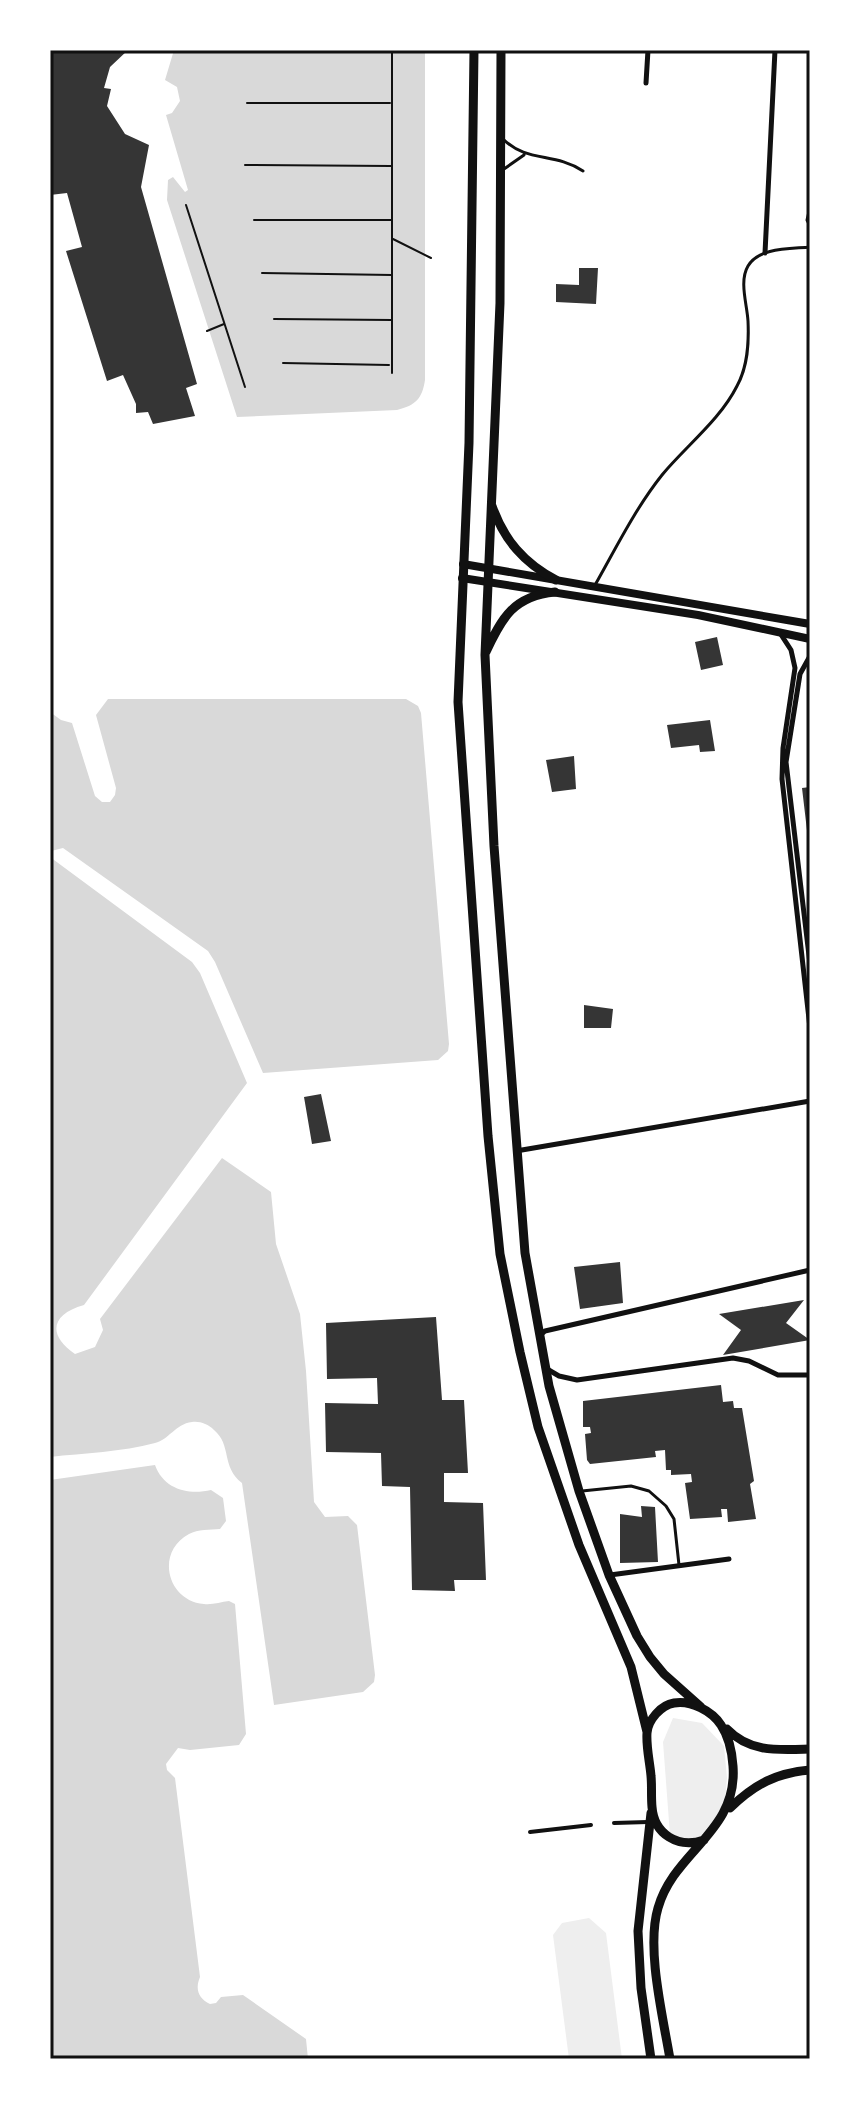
<svg xmlns="http://www.w3.org/2000/svg" width="860" height="2109" viewBox="0 0 860 2109" font-family="'Fira Sans Condensed',sans-serif">
<style>
.green{fill:#eee}
.water{fill:#d9d9d9}
.building{fill:#353535}
.lines{fill:none;stroke-linecap:round;stroke-linejoin:round}
.path{stroke:#111;stroke-width:2}
.service{stroke:#111;stroke-width:3}
.pedestrian{stroke:#111;stroke-width:4}
.minor{stroke:#111;stroke-width:5}
.secondary{stroke:#111;stroke-width:8}
.primary{stroke:#111;stroke-width:9}
.neatline{fill:none;stroke:#111;stroke-width:3}
</style>
<rect width="100%" height="100%" fill="#fff"/>
<path class="green" d="M673,1718L702,1723L724,1746L727,1778L724,1812L703,1838L684,1840L670,1835L663,1742Z
M589,1918L606,1933L622,2059H569L553,1935L562,1923Z"/>
<path class="water" d="M174,50H425V380C422,399 416,405 397,410L237,417L167,200L168,180L173,177L185,192L188,190L166,115L172,113L180,101L177,87L165,80Z
M108,699H406L418,706L421,713L449,1044L448,1051L438,1060L263,1073L215,962L208,951L63,848L51,851L50,857L192,962L200,973L247,1083L84,1305C51,1314 47,1335 75,1354L95,1347L103,1330L100,1319L222,1158L271,1192L276,1244L300,1314L306,1371L314,1502L325,1517L348,1516L357,1525L375,1675L374,1682L363,1692L274,1705L242,1483C221,1467 232,1445 214,1430C208,1424 200,1421 192,1422C175,1424 169,1440 155,1443C122,1452 84,1453 50,1457V712L61,720L72,723L95,796L102,802H110L115,795L116,788L96,715Z
M155,1465C164,1490 189,1495 211,1490L223,1498L226,1521L220,1529C210,1530 198,1529 189,1534C155,1552 167,1601 204,1604C212,1605 221,1602 229,1601L235,1604L246,1734L239,1745L190,1750L178,1748L166,1764L167,1770L175,1778L200,1977C195,1989 198,1998 210,2004L216,2003L221,1997L243,1995L306,2039L308,2059H50V1480Z"/>
<path class="building" d="M50,50H128L110,67L104,88L111,89L107,106L125,134L149,145L141,187L197,384L186,388L195,416L153,424L148,412L136,413V404L123,375L107,381L66,251L82,247L67,193L50,195Z
M579,268H598L596,304L556,302V284L579,285Z
M717,637L723,665L701,670L695,642Z
M710,720L715,751L700,752L699,745L671,748L667,725Z
M574,756L576,789L552,792L546,760Z
M810,787V839H808L802,788Z
M584,1005L613,1009L611,1028H584Z
M321,1094L331,1141L312,1144L304,1097Z
M620,1262L623,1303L580,1309L574,1267Z
M804,1300L786,1323L810,1340L723,1355L741,1330L719,1314Z
M436,1317L442,1400H464L468,1473H444V1502L483,1503L486,1580H454L455,1591L412,1590L410,1487L382,1486L381,1453L326,1452L325,1403L378,1404L377,1378L327,1379L326,1323Z
M721,1385L723,1402L733,1401L734,1408H742L754,1481L750,1484L756,1519L728,1522L727,1509H721L722,1517L690,1519L685,1483L692,1482L691,1474L671,1475V1470H666L665,1450L655,1451L656,1457L590,1464L587,1460L585,1434L591,1433L590,1427H583V1401Z
M641,1506L655,1507L658,1562L620,1563V1514L642,1517Z"/>
<g class="lines">
<path class="path" d="M392,50V373
M247,103H390
M245,165L391,166
M186,205L245,387
M254,220H392
M393,239L431,258
M262,273L392,275
M274,319L392,320
M207,331L224,324
M283,363L389,365"/>
<path class="service" d="M503,139C527,163 554,152 583,171
M504,169L524,155
M810,207L807,220L810,226
M595,585C616,548 635,509 662,475C686,446 720,420 737,386C748,366 749,343 748,321C747,304 739,281 748,266C759,247 791,249 810,247
M582,1491L631,1486L649,1491L666,1506L674,1519L679,1565"/>
<path class="pedestrian" d="M614,1823L648,1822
M530,1832L591,1825"/>
<path class="minor" d="M646,83L648,50
M765,253L775,50
M780,633L791,650L795,668L783,748L782,779L810,1028
M810,656L800,674L786,762L810,964
M516,1151L810,1101
M539,1336L545,1331L810,1270
M547,1369L559,1376L577,1380L733,1358L749,1361L778,1375H810
M610,1575L729,1559"/>
<path class="secondary" d="M463,564L810,624
M462,578L698,615L810,639"/>
<path class="primary" d="M474,50L469,443L458,702L488,1136L500,1254L520,1352L538,1427L579,1545L631,1667L647,1732
M501,50L500,303L485,655L494,846L525,1253L549,1386L579,1491L609,1575L637,1636L650,1657L664,1674L701,1707
M492,506C504,540 524,563 556,580
M486,652C502,617 514,596 555,592
M727,1729C750,1753 779,1750 810,1749
M730,1808C755,1784 776,1773 810,1770
M651,1813L638,1931L641,1988L651,2059
M670,2059C663,2017 646,1948 658,1908C674,1851 738,1832 733,1766C732,1751 729,1737 721,1725C712,1711 691,1700 674,1703C661,1705 648,1720 647,1733C646,1747 650,1763 651,1776C652,1786 651,1796 652,1807C654,1834 678,1849 704,1840"/>
</g>
<rect width="860" height="2109" fill="none" stroke="#ffffff" stroke-width="104"/>
<rect x="52" y="52" width="756" height="2005" class="neatline"/>
</svg>
